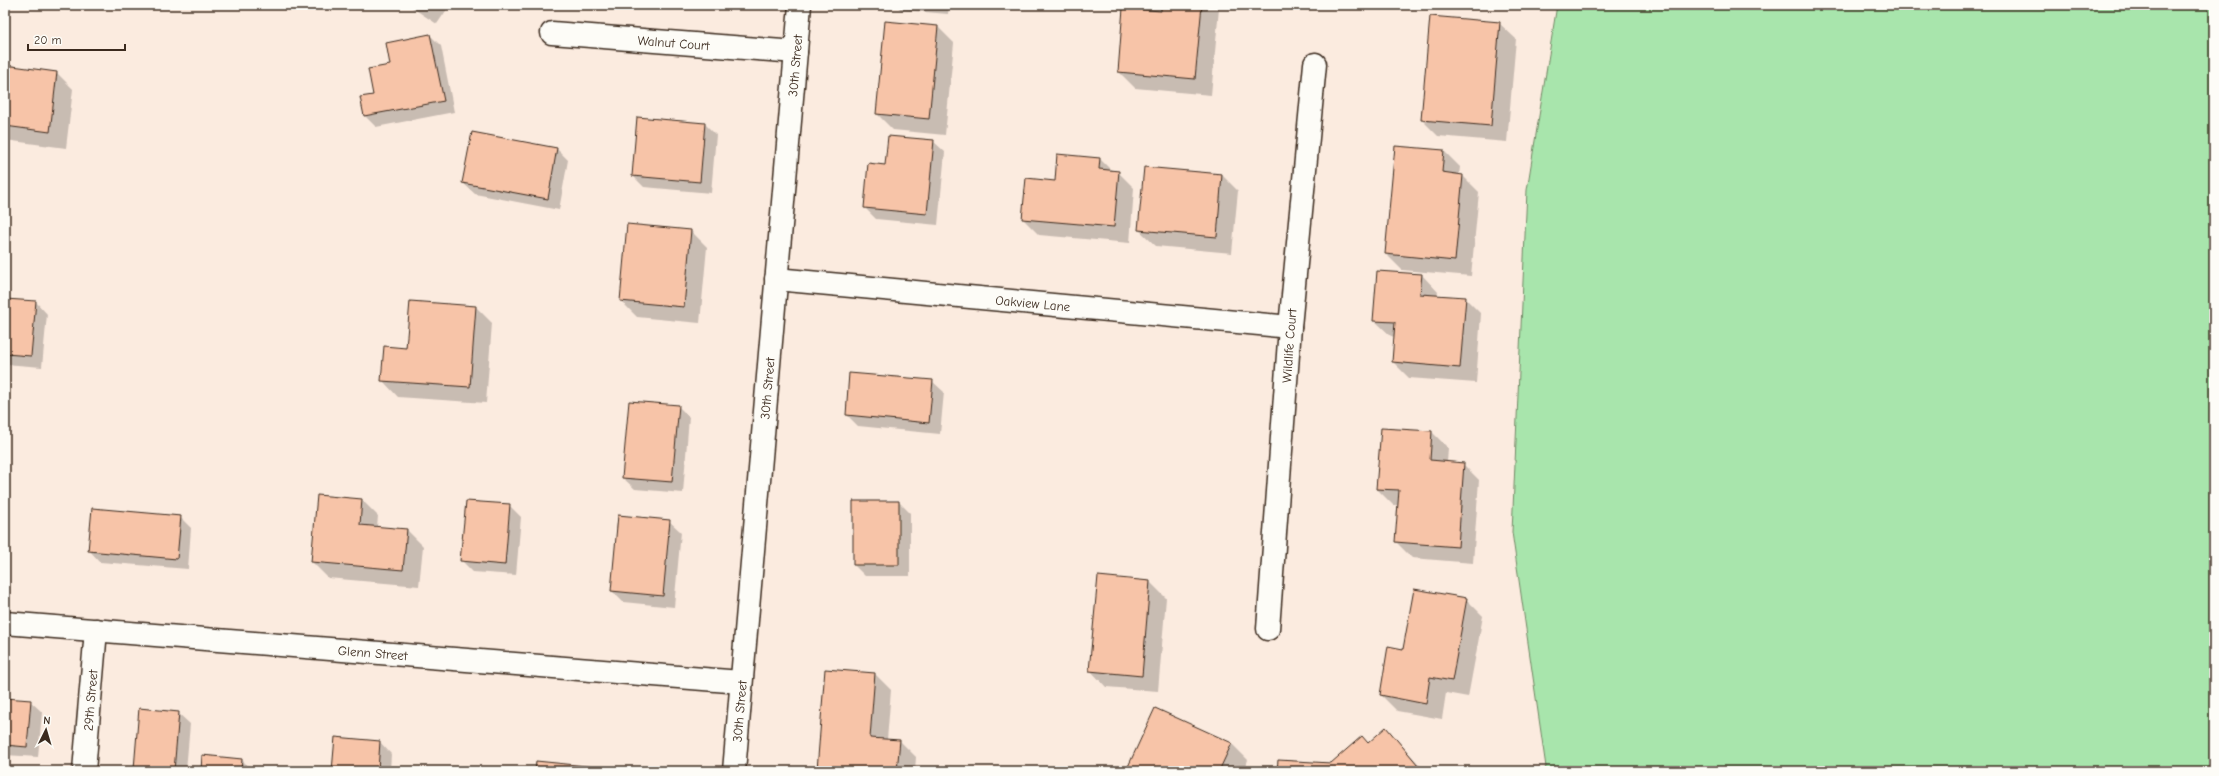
<svg xmlns="http://www.w3.org/2000/svg" width="2219" height="776" viewBox="0 0 2219 776" font-family="'Comic Neue',sans-serif">
<style>
.green{fill:#a8e5ac;stroke:#728865}
.shadow{fill:#0003}
.building{fill:#f7c4a8;stroke:#3b2a1e}
.lines{fill:none;stroke-linecap:round;stroke-linejoin:round}
.street-casing{stroke:#3b2a1e;stroke-width:25}
.street{stroke:#fdfcf7;stroke-width:22}
.labels{text-anchor:middle;stroke-width:3;stroke-linejoin:round;paint-order:stroke}
.street-label{font-size:13px;fill:#3b2a1e;stroke:#fdfcf7}
</style>
<rect width="100%" height="100%" fill="#fbebdf"/>
<filter id="ink" filterUnits="userSpaceOnUse"><feTurbulence type="fractalNoise" baseFrequency=".025" numOctaves="2"/><feDisplacementMap in="SourceGraphic" scale="8" xChannelSelector="R" yChannelSelector="G"/><feConvolveMatrix kernelMatrix="1 2 1 2 8 2 1 2 1" color-interpolation-filters="sRGB"/></filter>
<g filter="url(#ink)">
<path class="green" d="M1557,5H2214V771H1543L1546,767L1512,532L1527,190Z"/>
<path class="shadow" d="M408,5H450L437,24Z
M896,5H949L948,14L901,10Z
M1162,5H1215L1219,9L1211,95L1135,88L1119,72L1162,12Z
M886,22L938,27L954,43L945,135L893,130L877,114Z
M1499,23L1516,39L1507,142L1438,136L1422,120Z
M430,35L441,46L454,112L376,127L365,116L361,98L374,95L391,66Z
M5,66L57,73L73,89L66,148L5,140Z
M705,124L716,135L711,193L644,187L633,176Z
M933,141L945,152L938,225L876,219L865,208L886,166Z
M557,149L568,160L559,210L475,194L463,183Z
M1444,151L1460,167L1459,175L1463,176L1479,192L1471,276L1402,270L1386,254Z
M1100,159L1113,172H1118L1134,188L1130,243L1039,235L1023,219L1055,182Z
M1222,175L1238,191L1232,253L1156,246L1139,230Z
M691,231L707,247L700,323L637,317L621,301Z
M1422,275L1438,292L1437,296L1465,298L1481,314L1476,383L1409,378L1393,362L1395,337L1391,336L1374,320Z
M5,300L36,302L47,314L42,367L5,364Z
M410,302L476,307L492,323L486,403L398,397L382,380L407,349Z
M850,374L932,381L944,392L940,434L858,426L847,415Z
M678,406L689,417L683,493L635,489L623,478Z
M1382,429L1432,432L1448,448L1447,463L1463,464L1479,480L1473,563L1412,558L1396,542L1399,505H1393L1377,489Z
M318,496L362,500L378,516L377,527L407,530L423,546L419,586L328,578L312,562Z
M899,502L910,513V576H865L854,565Z
M509,505L521,517L516,575L473,572L461,560Z
M180,517L191,528L188,569L100,562L89,550Z
M669,521L681,532L674,607L623,602L612,591Z
M1150,582L1166,598L1158,691L1106,687L1090,670Z
M1466,599L1483,616L1468,697L1446,693L1442,719L1397,711L1381,695L1404,650Z
M826,670L875,674L891,690L887,740L900,741L916,757L915,771H819L818,769Z
M5,699L30,701L42,712L38,757L5,755Z
M1156,709L1232,744L1248,760L1243,771H1128Z
M178,713L190,724L186,771H137L135,769Z
M1386,728L1425,771H1278L1332,764L1368,744Z
M380,742L391,754L390,771H333Z
M242,760L253,771H202Z"/>
<path class="building" d="M1161,5H1202L1195,79L1118,72L1123,8L1161,11Z
M1430,16L1500,22L1491,126L1421,120Z
M885,21L938,26L929,119L876,114Z
M430,34L444,101L364,116L360,97L373,95L368,69L390,65L386,43Z
M5,65L57,72L50,132L5,126Z
M637,117L705,123L700,182L632,176Z
M472,132L557,148L548,199L462,183Z
M888,136L934,140L927,214L864,208L868,163L885,165Z
M1395,146L1444,150L1442,172L1463,175L1455,261L1385,254Z
M1057,154L1100,158L1099,169L1119,171L1114,227L1022,219L1026,178L1055,181Z
M1144,167L1222,174L1217,237L1138,230Z
M627,224L691,230L684,307L620,301Z
M1377,271L1422,274L1420,294L1466,297L1460,368L1392,362L1395,322L1373,321Z
M5,299L36,301L31,356L5,354Z
M410,301L476,306L470,387L381,381L384,346L406,348Z
M849,373L933,380L929,423L846,415Z
M629,401L679,405L672,482L622,478Z
M1381,428L1432,431L1430,460L1464,463L1458,547L1395,542L1399,490L1376,489Z
M317,495L362,499L360,525L407,529L403,570L311,562Z
M466,501L510,504L505,565L460,561Z
M853,501H899V565H853Z
M92,508L181,516L177,559L88,551Z
M618,515L670,520L663,596L611,591Z
M1098,576L1150,581L1142,676L1089,671Z
M1414,589L1467,598L1452,681L1430,677L1426,704L1380,695L1388,646L1403,649Z
M825,669L875,673L870,738L900,740L897,771L817,770Z
M5,698L31,700L27,747L5,745Z
M139,708L179,712L174,771L134,769Z
M1155,708L1232,743L1219,771H1126Z
M1386,727L1418,765L1411,771H1277L1278,760L1331,763L1362,736L1368,743Z
M335,737L380,741L378,771H332Z
M202,755L242,759L241,771H201Z
M536,761L596,767L595,771H535Z"/>
<g class="lines">
<defs>
<g id="street">
<path id="s1" d="M552,33L796,52"/>
<path id="s2" d="M776,279L1290,327"/>
<path id="s3" d="M5,623L741,682"/>
<path id="s4" d="M1268,629L1290,327L1315,64"/>
<path id="s5" d="M84,771L96,630"/>
<path id="s6" d="M734,771L800,5"/>
</g>
</defs>
<use href="#street" class="street-casing"/>
<use href="#street" class="street"/>
</g>
</g>
<g class="labels">
<g class="street-label">
<text dy="5" stroke="none"><textPath href="#s1" startOffset="122">Walnut Court</textPath></text>
<text dy="5" stroke="none"><textPath href="#s6" startOffset="708">30th Street</textPath></text>
<text dy="5" stroke="none"><textPath href="#s2" startOffset="258">Oakview Lane</textPath></text>
<text dy="5" stroke="none"><textPath href="#s4" startOffset="284">Wildlife Court</textPath></text>
<text dy="5" stroke="none"><textPath href="#s6" startOffset="384">30th Street</textPath></text>
<text dy="5" stroke="none"><textPath href="#s3" startOffset="369">Glenn Street</textPath></text>
<text dy="5" stroke="none"><textPath href="#s5" startOffset="71">29th Street</textPath></text>
<text dy="5" stroke="none"><textPath href="#s6" startOffset="60">30th Street</textPath></text>
</g>
</g>
<rect width="2219" height="776" fill="none" stroke="#fdfcf7" stroke-width="20"/>
<rect x="10" y="10" width="2199" height="756" fill="none" stroke="#3b2a1e" stroke-width="1.5" filter="url(#ink)"/>
<g transform="translate(46 730) rotate(5)" stroke="#fdfcf7" stroke-width="3" paint-order="stroke">
<path d="M0-3L7 15L0 10L-7 15Z" fill="#3b2a1e"/>
<text y="-6" font-size="11" font-weight="bold" text-anchor="middle" fill="#3b2a1e">N</text>
</g>
<path d="M28 44v6h97v-6" fill="none" stroke="#3b2a1e" stroke-width="2"/>
<text x="34" y="44" font-size="12" fill="#3b2a1e" stroke="#fdfcf7" stroke-width="3" paint-order="stroke">20 m</text>
</svg>
